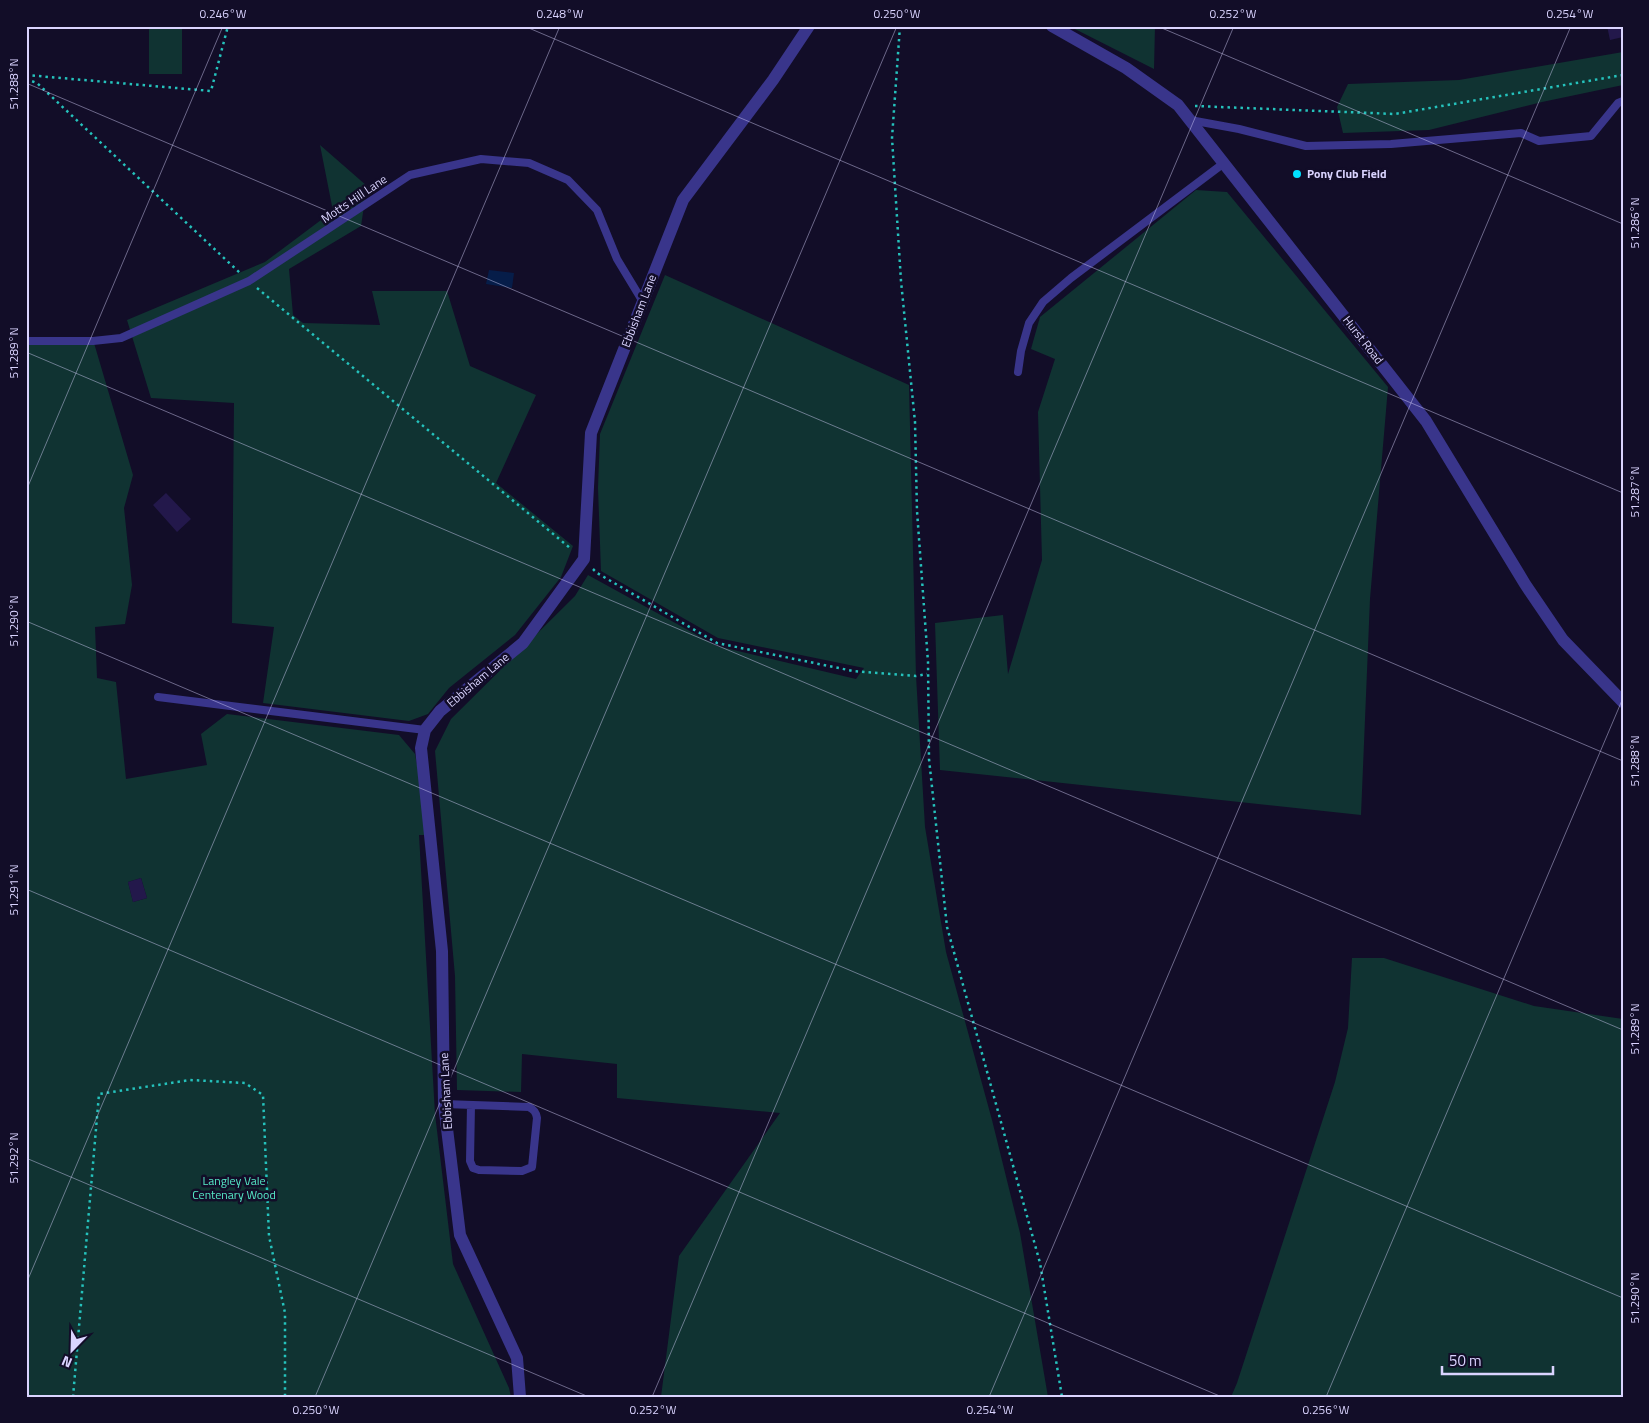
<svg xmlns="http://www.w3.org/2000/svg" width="1649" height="1423" viewBox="0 0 1649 1423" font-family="'Titillium Web',sans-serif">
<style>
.green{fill:#103332;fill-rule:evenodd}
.water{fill:#061d49}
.building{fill:#23184b}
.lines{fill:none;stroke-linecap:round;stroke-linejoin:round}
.path{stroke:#25c2bc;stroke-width:2.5;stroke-dasharray:2.5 4;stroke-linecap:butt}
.lane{stroke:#39358b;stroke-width:8}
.street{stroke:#39358b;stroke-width:12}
.ticks{fill:none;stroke:#dad4ff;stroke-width:1;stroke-opacity:0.45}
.poi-dot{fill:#00e1ff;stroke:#120d28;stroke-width:2}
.labels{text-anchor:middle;stroke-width:5;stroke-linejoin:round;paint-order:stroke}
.poi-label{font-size:12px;font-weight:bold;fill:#dad4ff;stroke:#120d28;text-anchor:start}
.street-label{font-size:12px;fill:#dad4ff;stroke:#120d28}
.park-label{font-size:12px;fill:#56eac7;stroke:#120d28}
.neatline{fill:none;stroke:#dad4ff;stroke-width:2}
.ticks-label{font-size:12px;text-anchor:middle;fill:#dad4ff}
</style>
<rect width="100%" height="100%" fill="#120d28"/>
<path class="green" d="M149,26H182V74H149Z
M1069,26H1155L1154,69Z
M1623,52V85L1542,102L1429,130L1343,133L1337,107L1348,84L1459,80Z
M320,145L367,186L361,226L289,269L293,315L303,323L380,325L372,291H447L470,366L536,395L496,483L573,546L561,577L515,635L449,688L428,714L409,721L263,703L274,627L232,623L234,403L151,398L127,320L265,262L333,211Z
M1196,190L1227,192L1388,387L1370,599L1361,815L940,770L935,623L1003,615L1008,674L1042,560L1038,412L1055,359L1031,349L1040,317Z
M665,275L909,385L916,676L925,827L946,952L992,1120L1020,1233L1048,1397H661L679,1256L780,1113L617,1098V1064L522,1054L521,1092L457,1090L455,976L435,751L451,719L575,596L588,575L717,646L856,679L864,668L718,638L601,571L598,488L600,434Z
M94,343L133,475L124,508L132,585L125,624L95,627L97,678L116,682L126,779L207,765L201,734L227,714L399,735L415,754L430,835H419L435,1114L453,1264L509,1388L511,1397H26V345ZM141,878L147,898L133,902L128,882Z
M1352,958H1384L1534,1006L1623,1019V1397H1231L1237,1383L1335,1082L1348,1028Z"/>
<path class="water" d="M489,270L514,273L512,288L486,284Z"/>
<path class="building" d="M1607,26H1623V37L1610,40Z
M166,493L191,519L177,532L153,505Z
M141,878L147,898L133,902L128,882Z"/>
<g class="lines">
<path class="path" d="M900,26L892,138L901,281L915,422L917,511L928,662L929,759L947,927L1040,1263L1062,1397
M26,75L211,91L228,26
M26,79L37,83L240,273
M1195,106L1395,114L1623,75
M257,288L570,548
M593,569L597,573L717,643L853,671L916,676L927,674
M73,1397L99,1094L190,1080L245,1083L263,1095L269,1236L285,1313V1397"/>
<path class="lane" d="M1190,120L1239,129L1306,146L1391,144L1521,133L1539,141L1591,136L1618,103L1623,101
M26,341H93L121,338L249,281L410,175L481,159L529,163L568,180L597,210L617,259L643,302
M1018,372L1021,351L1029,323L1043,302L1071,278L1224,163
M158,697L425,730
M444,1104L529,1107C534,1110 536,1112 537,1118L532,1167L522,1171L479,1170L473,1168L470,1161L471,1105"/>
<path class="street" d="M1052,26L1126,68L1178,105L1426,421L1525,584L1563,640L1623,702
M520,1397L517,1358L460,1235L444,1104L442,951L421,748L425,730L440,711L523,643L584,559L591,433L683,200L773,80L809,26"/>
</g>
<path class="ticks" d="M524,26L1623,493M1157,26L1623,224M26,83L1623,761M26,352L1623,1030M26,491L223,26M26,621L1623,1298M26,889L1222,1397M26,1158L589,1397M26,1284L560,26M315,1397L897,26M652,1397L1234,26M989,1397L1571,26M1326,1397L1623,698"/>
<circle class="poi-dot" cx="1297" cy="174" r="5"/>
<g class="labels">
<g class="poi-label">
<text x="1307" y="178">Pony Club Field</text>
</g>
<g class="street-label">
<text transform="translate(354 199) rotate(-34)" y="4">Motts Hill Lane</text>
<text transform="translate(639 311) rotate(-69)" y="4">Ebbisham Lane</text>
<text transform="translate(1363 340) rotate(52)" y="4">Hurst Road</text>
<text transform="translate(478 680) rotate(-40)" y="4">Ebbisham Lane</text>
<text transform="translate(446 1091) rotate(-93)" y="4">Ebbisham Lane</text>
</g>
<g class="park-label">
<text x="234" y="1185">Langley Vale<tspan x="234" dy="14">Centenary Wood</tspan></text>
</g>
</g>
<rect width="1649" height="1423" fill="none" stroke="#120d28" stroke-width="55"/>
<g transform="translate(72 1350) rotate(203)" stroke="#120d28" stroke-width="4" paint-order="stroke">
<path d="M0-4L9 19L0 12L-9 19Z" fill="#dad4ff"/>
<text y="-8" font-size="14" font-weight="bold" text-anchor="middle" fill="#dad4ff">N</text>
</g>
<path d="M1442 1366v8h111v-8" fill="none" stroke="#dad4ff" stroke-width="2.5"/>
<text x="1449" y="1366" font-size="15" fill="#dad4ff" stroke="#120d28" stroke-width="4" paint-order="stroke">50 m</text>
<rect x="28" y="28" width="1594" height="1368" class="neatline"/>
<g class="ticks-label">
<text x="223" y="18">0.246°W</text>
<text x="560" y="18">0.248°W</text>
<text x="897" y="18">0.250°W</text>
<text x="1233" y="18">0.252°W</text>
<text x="1570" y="18">0.254°W</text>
<text transform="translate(14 84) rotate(-90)" y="4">51.288°N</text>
<text transform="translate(1635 223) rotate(-90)" y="4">51.286°N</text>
<text transform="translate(14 353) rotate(-90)" y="4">51.289°N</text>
<text transform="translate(1635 492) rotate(-90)" y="4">51.287°N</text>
<text transform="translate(14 621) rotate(-90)" y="4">51.290°N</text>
<text transform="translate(1635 761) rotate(-90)" y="4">51.288°N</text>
<text transform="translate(14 890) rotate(-90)" y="4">51.291°N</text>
<text transform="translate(1635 1029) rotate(-90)" y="4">51.289°N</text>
<text transform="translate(14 1158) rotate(-90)" y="4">51.292°N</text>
<text transform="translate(1635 1298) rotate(-90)" y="4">51.290°N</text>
<text x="316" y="1414">0.250°W</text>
<text x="653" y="1414">0.252°W</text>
<text x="990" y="1414">0.254°W</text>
<text x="1326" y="1414">0.256°W</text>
</g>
</svg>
